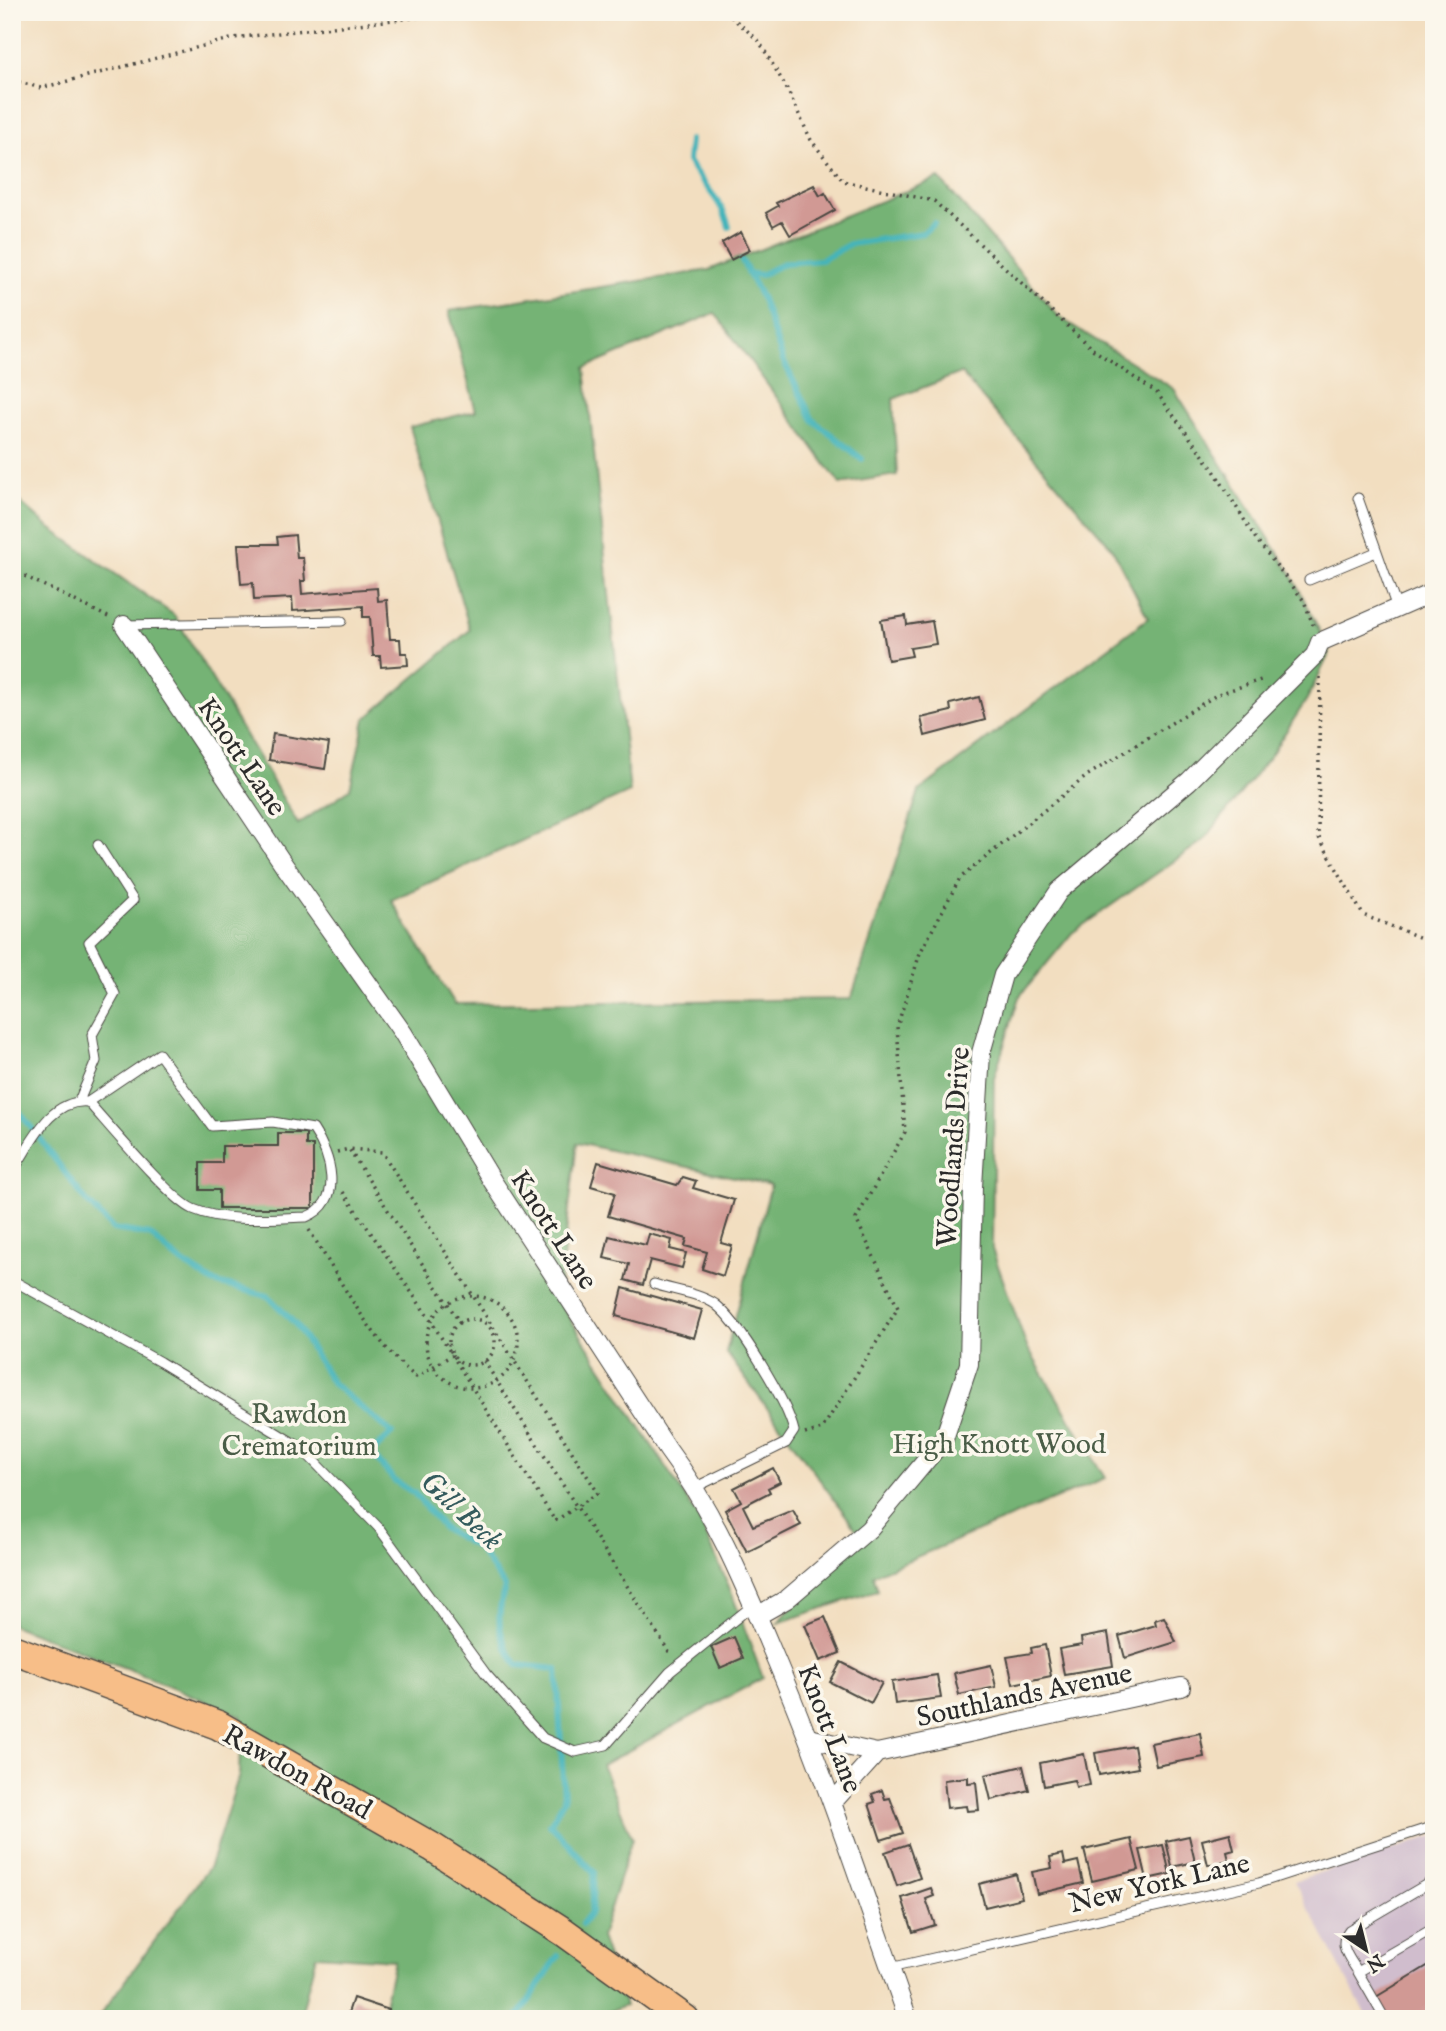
<svg xmlns="http://www.w3.org/2000/svg" width="1446" height="2031" viewBox="0 0 1446 2031" font-family="'IM FELL English',serif">
<style>
.industrial{fill:#d0bdcd}
.forest{fill:#75b374;stroke:#506f50;stroke-width:2;fill-rule:evenodd}
.lines{fill:none;stroke-linecap:round;stroke-linejoin:round}
.stream{stroke:#44b4ba;stroke-width:6}
.building{fill:#d19994}
.lane-casing{stroke:#494641;stroke-width:11}
.street-casing{stroke:#494641;stroke-width:20}
.primary-casing{stroke:#494641;stroke-width:31}
.path{stroke:#494641;stroke-width:3.5;stroke-dasharray:2 5;stroke-linecap:butt}
.lane{stroke:#fff;stroke-width:9}
.street{stroke:#fff;stroke-width:18}
.primary{stroke:#f7be88;stroke-width:28}
.labels{text-anchor:middle;stroke-width:7;stroke-linejoin:round;paint-order:stroke}
.street-label{font-size:28px;fill:#2b2b2b;stroke:#fbf7ec}
.park-label{font-size:28px;fill:#4a5d47;stroke:#fbf7ec}
.water-label{font-size:30px;font-style:italic;fill:#345b5d;stroke:#fbf7ec}
</style>
<rect width="100%" height="100%" fill="#fbf7ec"/>
<filter id="ink" filterUnits="userSpaceOnUse"><feTurbulence type="fractalNoise" baseFrequency=".0143" numOctaves="2"/><feDisplacementMap in="SourceGraphic" scale="14" xChannelSelector="R" yChannelSelector="G"/><feConvolveMatrix kernelMatrix="1 2 1 2 8 2 1 2 1" color-interpolation-filters="sRGB"/></filter>
<filter id="wash" filterUnits="userSpaceOnUse"><feTurbulence type="fractalNoise" baseFrequency=".00686" numOctaves="4" result="noise"/><feDisplacementMap in="SourceGraphic" scale="28" xChannelSelector="R" yChannelSelector="G"/><feGaussianBlur stdDeviation="1.57" result="paint"/><feColorMatrix in="noise" values="0 0 0 0 0 0 0 0 0 0 0 0 0 0 0 0 0 1.4 0 .05"/><feComposite in="paint" operator="in"/></filter>
<g filter="url(#wash)">
<rect width="100%" height="100%" fill="#f2dec0"/>
<path class="industrial" d="M1434,1836V2019H1368L1294,1881Z"/>
<path class="forest" d="M939,178L1059,317L1174,389L1291,573L1330,652L1307,699L1270,756L1204,840L1072,933L1019,997L994,1078L992,1249L1027,1347L1105,1478L873,1575L878,1590L778,1623L858,1532L726,1352L771,1185L577,1143L558,1300L698,1517L730,1589L763,1678L602,1765L632,1838L601,1937L625,2006L589,2019H381L394,1960L316,1955L300,2019H97L210,1866L239,1775L241,1716L136,1672L12,1625V495L47,526L174,615L298,824L350,789L365,719L470,630L410,427L476,411L449,311L709,270ZM715,313L840,484L897,475L893,399L961,373L1112,548L1148,618L919,791L851,999L455,1004L391,900L630,792L585,368Z"/>
<g class="lines">
<path class="stream" d="M690,140L688,161C702,184 722,200 729,227
M742,261L762,299L783,360L813,420L862,459
M747,273L761,275L784,263L821,260L850,244L923,233L934,223
M12,1102L87,1202L113,1229L150,1235L177,1259L213,1282L268,1296L297,1326L333,1384L392,1433L371,1453L395,1481L414,1493L444,1529L478,1548L505,1587C495,1619 498,1638 517,1665L557,1669L564,1800L550,1824L594,1872L591,1912L582,1924
M517,2019L558,1956"/>
</g>
<g id="blocks">
<path class="building" d="M814,185L820,196L825,193L835,210L790,235L782,221L773,226L766,213L778,206L776,203Z
M741,232L750,250L731,260L722,243Z
M295,535L297,558H303L305,581H301L302,594L377,588L378,601L387,600L390,639H400L401,653H407L408,665L381,667L380,656H373L370,617H363V606L293,611L292,598L254,600L253,583L241,584L238,544H278L277,537Z
M906,616L907,625L932,621L936,644L910,648L912,656L888,660L881,620Z
M979,697L985,720L925,736L921,718L951,711L950,704Z
M273,734L329,743L325,769L269,760Z
M278,1133H306V1145H313V1208H219V1190H200V1163H222V1146H278Z
M598,1162L677,1185L683,1177L696,1181L693,1188L734,1200L721,1243L732,1246L723,1276L702,1269L707,1252L685,1246L687,1239L608,1216L615,1193L591,1186Z
M649,1234L672,1240L670,1249L686,1253L682,1268L650,1260L643,1285L625,1280L629,1264L604,1258L609,1236L646,1245Z
M623,1288L702,1310L694,1338L616,1316Z
M773,1468L780,1482L768,1488L770,1492L743,1506L753,1526L793,1510L801,1525L747,1552L725,1510L741,1501L734,1488Z
M825,1617L840,1653L820,1661L805,1625Z
M1164,1617L1176,1642L1125,1658L1119,1636L1156,1625L1155,1620Z
M1108,1633L1113,1666L1064,1674L1059,1649L1082,1645L1081,1638Z
M734,1637L743,1658L720,1668L711,1647Z
M1045,1645L1051,1676L1013,1684L1007,1657L1032,1653L1031,1648Z
M841,1662L882,1683L871,1703L830,1682Z
M991,1665L996,1687L959,1695L954,1673Z
M937,1675L941,1698L895,1704L892,1682Z
M1200,1733L1204,1757L1156,1766L1151,1743Z
M1134,1746L1138,1768L1099,1775L1095,1753Z
M1084,1754L1090,1785L1076,1787L1074,1780L1044,1786L1040,1763Z
M1023,1766L1029,1790L991,1800L985,1775Z
M968,1777V1783L976,1782L979,1810L967,1811L966,1806L947,1808L944,1780Z
M882,1790L885,1799L890,1798L903,1833L881,1840L869,1804L875,1802L872,1794Z
M1230,1833L1234,1850L1227,1852L1229,1860L1208,1865L1202,1840Z
M1189,1836L1195,1862L1172,1867L1166,1841Z
M1131,1839L1139,1870L1092,1881L1084,1850Z
M908,1844L920,1878L897,1886L885,1852Z
M1163,1845L1170,1874L1147,1879L1140,1850Z
M1063,1854L1065,1864L1078,1861L1083,1883L1037,1894L1032,1872L1052,1868L1050,1857Z
M1016,1874L1022,1898L985,1907L979,1884Z
M931,1888L934,1896L926,1899L935,1925L913,1932L902,1898Z
M1434,1962V2019H1389L1376,1997Z
M353,1998L389,2010L386,2019H346Z"/>
</g>
</g>
<g filter="url(#ink)">
<use href="#blocks" fill-opacity="0" stroke="#494641" stroke-width="2"/>
<g class="lines">
<defs>
<path id="lane" d="M1358,498L1397,608
M1309,580L1376,552
M124,625L342,621
M79,1101L96,1061L92,1035L115,994L89,942L133,900L98,845
M12,1172C31,1145 49,1098 88,1102L159,1054L212,1126L273,1122L313,1129C331,1155 345,1202 306,1217C271,1218 226,1223 193,1209C171,1200 108,1124 88,1102
M12,1280L160,1362L300,1447L379,1528L486,1674L543,1738L575,1752L606,1745L670,1672L753,1605
M654,1284C672,1290 699,1293 715,1304C739,1322 787,1402 794,1431L786,1443L696,1487
M890,1968L1259,1883L1434,1826
M1358,1972C1349,1957 1337,1945 1349,1930L1434,1880
M1385,2019L1358,1972L1434,1928"/>
<path id="street" d="M124,625L284,865L403,1033L493,1182L668,1450C713,1510 742,1579 771,1648C823,1769 864,1894 908,2019
M757,1616L787,1599L869,1529L944,1439L969,1364L973,1187L981,1053L1003,975L1059,891L1189,781L1315,655L1320,642L1434,592
M809,1738L877,1753L1181,1687
M832,1803L877,1753"/>
<path id="primary" d="M12,1649L218,1725L432,1847L564,1932L685,2019"/>
</defs>
<use href="#lane" class="lane-casing"/>
<use href="#street" class="street-casing"/>
<use href="#primary" class="primary-casing"/>
<path class="path" d="M726,12L759,41L786,87L811,140L843,181L934,201L1091,348L1157,393L1213,469L1256,539L1304,601L1313,625
M12,80L41,88L234,38L465,12
M12,570L108,617
M1320,677L1318,836L1363,915L1434,943
M337,1152L349,1149L460,1323
M343,1192L431,1321L555,1521L598,1493L382,1152L349,1149
M309,1230C341,1280 369,1339 416,1377L452,1355
M426 1342a46 46 0 1 1 92 0a46 46 0 1 1-92 0Z
M449 1342a23 23 0 1 1 46 0a23 23 0 1 1-46 0Z
M484,1361L671,1655
M805,1434L822,1429L898,1308L856,1219L905,1132L897,1027L920,953L960,878L1088,775L1218,694L1264,679"/>
<use href="#lane" class="lane"/>
<use href="#street" class="street"/>
<use href="#primary" class="primary"/>
</g>
</g>
<g class="labels">
<g class="street-label">
<text transform="translate(243 756) rotate(56)" y="10">Knott Lane</text>
<text transform="translate(952 1147) rotate(-86)" y="10">Woodlands Drive</text>
<text transform="translate(555 1229) rotate(57)" y="10">Knott Lane</text>
<text transform="translate(1024 1694) rotate(-12)" y="10">Southlands Avenue</text>
<text transform="translate(831 1728) rotate(69)" y="10">Knott Lane</text>
<text transform="translate(298 1771) rotate(29)" y="10">Rawdon Road</text>
<text transform="translate(1159 1882) rotate(-13)" y="10">New York Lane</text>
</g>
<g class="park-label">
<text x="299" y="1423">Rawdon<tspan x="299" dy="32">Crematorium</tspan></text>
<text x="999" y="1453">High Knott Wood</text>
</g>
<g class="water-label">
<text transform="translate(462 1510) rotate(43)" y="10">Gill Beck</text>
</g>
</g>
<rect width="1446" height="2031" fill="none" stroke="#fbf7ec" stroke-width="42"/>
<g transform="translate(1366 1950) rotate(145)" stroke="#fbf7ec" stroke-width="5" paint-order="stroke">
<path d="M0-5L12 26L0 18L-12 26Z" fill="#2b2b2b"/>
<text y="-10" font-size="19" font-weight="bold" text-anchor="middle" fill="#2b2b2b">N</text>
</g>
</svg>
